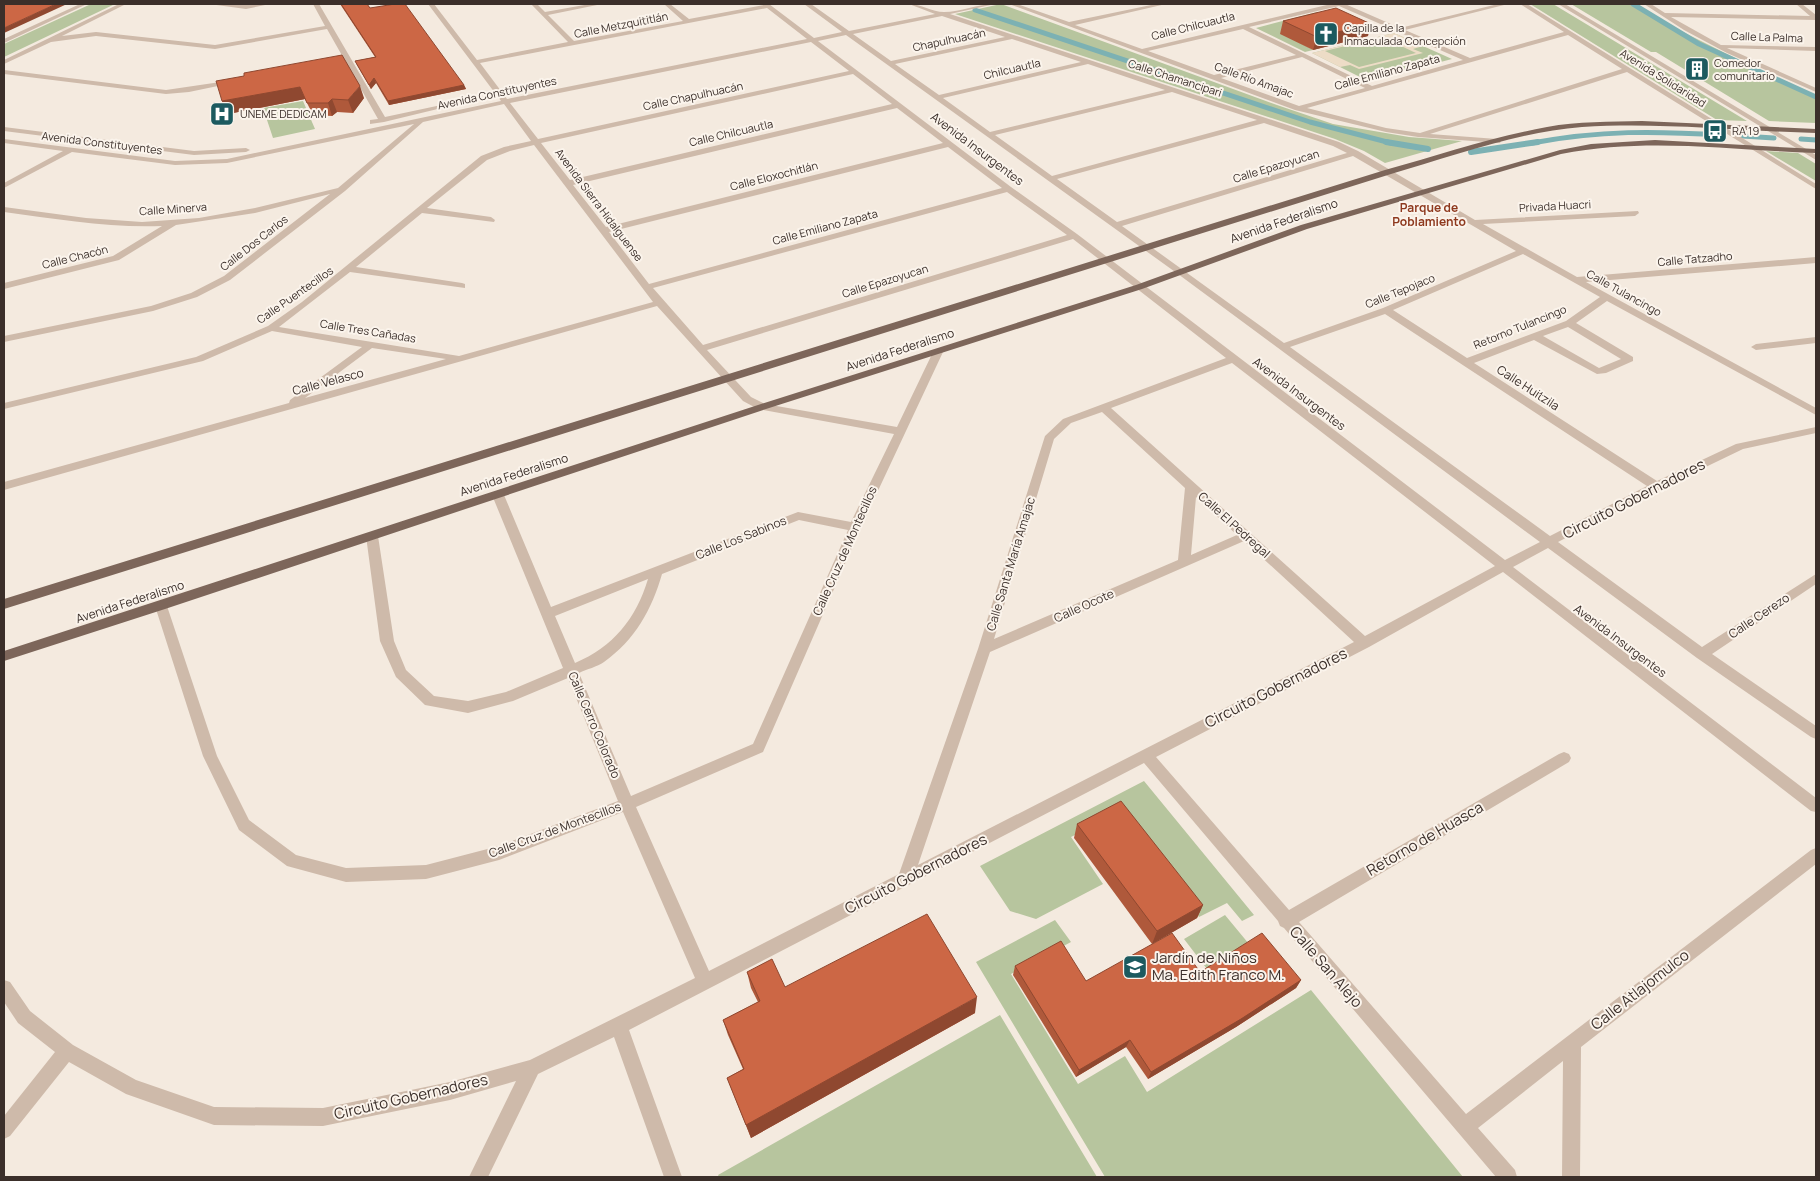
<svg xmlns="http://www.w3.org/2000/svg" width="1820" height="1181" viewBox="0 0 1820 1181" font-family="Manrope,sans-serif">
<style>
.green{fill:#b7c59e}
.plaza{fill:#eddcc6;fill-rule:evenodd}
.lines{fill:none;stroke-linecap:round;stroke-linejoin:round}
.stream-far1{stroke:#7cb1b3;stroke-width:5}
.stream{stroke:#7cb1b3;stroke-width:6}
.minor{fill:#cebaaa;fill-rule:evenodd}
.major{fill:#7d665a;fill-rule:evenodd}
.wall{fill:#af593b}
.shaded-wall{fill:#8f4830}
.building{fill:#cc6745;stroke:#8f4830}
.labels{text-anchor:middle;stroke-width:4;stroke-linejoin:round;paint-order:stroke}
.far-street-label{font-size:11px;fill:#3b2f2a;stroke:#fbf4ec}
.far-poi-label{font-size:11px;fill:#3b2f2a;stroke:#fbf4ec;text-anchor:start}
.street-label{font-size:12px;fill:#3b2f2a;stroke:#fbf4ec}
.far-quarter-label{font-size:12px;font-weight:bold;fill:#8e391e;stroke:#fbf4ec}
.near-street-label{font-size:15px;fill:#3b2f2a;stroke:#fbf4ec}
.near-poi-label{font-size:15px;fill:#3b2f2a;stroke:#fbf4ec;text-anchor:start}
</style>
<rect width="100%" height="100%" fill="#f4eadf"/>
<path class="green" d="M91,4H115L4,57V44Z
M1001,4L1277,105L1333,124L1409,137L1462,141L1385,163L1364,151L1335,139L955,14Z
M1530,4H1553L1747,121L1717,120Z
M1571,4H1637L1677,29L1781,81L1816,95V123L1769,121L1656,52H1651Z
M1317,12L1334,19L1295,38L1302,44L1313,50L1305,52L1256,28Z
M1394,33L1452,59L1368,81L1312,53Z
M303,101L315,129L273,138L263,108Z
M1766,151L1798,153L1816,164V181Z
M1144,781L1254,915L1242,921L1227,903L1199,917L1119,813L1071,837L1103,884L1036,919L1010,911L980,866Z
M1225,915L1249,944L1207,969L1184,939Z
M1055,920L1071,942L1011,974L1078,1084L1125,1056L1147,1092L1311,990L1463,1177H1105L976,962Z
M1000,1015L1097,1177H719L718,1175Z"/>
<path class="plaza" d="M1394,33L1423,46L1413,49L1423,53L1359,69L1350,65L1340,67L1312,53ZM1382,37L1416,53L1359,67L1325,51Z"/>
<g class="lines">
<path class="stream-far1" d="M1633,4L1699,44L1816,97
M975,10L1310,122L1391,143
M1742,136L1774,138
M1801,139L1816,140
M1532,143C1601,130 1655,131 1724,135"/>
<path class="stream" d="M1386,142L1428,149
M1471,152L1538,142"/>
<path class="minor" d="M80,4H87L4,43V39Z
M119,4H126L62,36L96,32L215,45L325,26L313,4H319L385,117L446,104L450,106L384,122L370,124V120L378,119L327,29L215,49L96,36L51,42L4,64V60Z
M209,4H270L246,9Z
M428,4H434L477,60L568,42L531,4H537L545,12L590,4H602L548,15L574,41L683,21L664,4H670L689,19L769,4L814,38L842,32L804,4H811L849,31L935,14L909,4C921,4 932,12 944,12C961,12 977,4 995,4L950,14L1339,142L1358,151L1475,220L1638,211L1639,213L1635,216L1483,224L1577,277L1816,257V263L1586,282L1816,408V415L1607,301L1576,323L1633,357V361L1606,373L1597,374L1534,340L1474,363L1657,481L1736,444L1816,427V433L1743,449L1660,489L1558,542L1702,647L1816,574V584L1712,654L1816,726V739L1811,737L1697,658L1548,548L1513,567L1816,798V812L1811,811L1503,572L1369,647L1156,757L1289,910L1559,754L1564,752L1569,754L1571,758L1569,762L1299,922L1466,1114L1811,850L1816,848V864L1581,1047L1580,1177H1562L1563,1061L1478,1128L1515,1170L1517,1177H1496L1284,928L1280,926L1278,921L1144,763L629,1030L682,1177H664L614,1037L538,1074L488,1177H469L516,1081L450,1100L323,1126L214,1125L126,1094L69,1062L10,1136L4,1139V1116L55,1052L18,1023L4,1002V980L10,982L30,1011L73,1045L136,1080L214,1107L323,1108L450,1082L530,1060L695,978L623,812L499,860L426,879L346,882L287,866L239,830L203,756L155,606L157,603H165L167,606L217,756L249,820L296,855L346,868L426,865L499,846L618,801L568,678L513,701L468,713L425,705L396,677L380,641L366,536L368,533H376L378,536L394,641L406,670L434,696L468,701L506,692L563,668L492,495L494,492L498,491L504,495L551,607L798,512L851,522L894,434L758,409L743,401L657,306L4,490V482L289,403L290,400L362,347L272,331L203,361L4,409V403L196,357L268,326L302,302L481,156L504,147L531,141L504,104L423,122L345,191L230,280L197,297L153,311L4,342V336L151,306L191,293L224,276L330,194L255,213L176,225L119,260L4,289V283L113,256L162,226C109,228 57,219 4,212V207L86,218L142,222L199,218L255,208L338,188L414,124L227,163L175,165L72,152L4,188V183L63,151L4,143V139L175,161L227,159L501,101ZM767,8L807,39L507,99L480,63ZM942,16L1005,37L891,61L853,34ZM846,35L1178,274L1540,542L1505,560L1077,234L1011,187L818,41ZM1012,39L1081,62L939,95L895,64ZM811,42L849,71L538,139L510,103ZM1088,64L1165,90L990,132L943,98ZM853,74L892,104L570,180L541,143ZM1172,92L1257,120L1052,176L995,135ZM897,108L943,143L606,227L573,185ZM1264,123L1333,146L1347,153L1117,222L1057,179ZM534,145L653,302L459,356L279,327L350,272L465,288V284L462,283L356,267L422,213L494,222L495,220L491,217L427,208L487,160L510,151ZM948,147L1002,188L649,284L609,232ZM1353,156L1516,251L1383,308L1284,343L1122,226ZM1007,192L1067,235L703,345L653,288ZM1073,239L1226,358L1063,419L1045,436L978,649L899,874L709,971L636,807L763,752L861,527L943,352L938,349L933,352L897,427L765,404L751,397L707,350ZM1523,254L1600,297L1566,321L1467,358L1393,310ZM1385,314L1647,486L1550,536L1290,347ZM1568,327L1621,359L1599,368L1543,336ZM372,348L446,359L305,398ZM1232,363L1495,566L1365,636L1111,408ZM1102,412L1185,488L1178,560L994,639L1054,439L1071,423ZM1196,497L1237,535L1191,555ZM799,520L848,530L753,744L631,796L579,673C587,669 597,667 604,662C635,640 652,609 662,574ZM1244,541L1354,642L918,865L990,652ZM648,579C636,619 613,647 575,663L555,616Z
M1009,4H1017L1069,22L1156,4H1166L1075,25L1142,49L1331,4H1345L1400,28L1498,4H1508L1405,30L1470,58L1564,32L1520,4H1527L1816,184V189L1627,72L1430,134L1497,139L1501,141L1500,143L1418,137L1386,132L1295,110ZM1339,6L1463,60L1372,86L1249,27ZM1243,29L1296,55L1214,75L1148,51ZM1568,35L1622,69L1420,133L1386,128L1307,108ZM1302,57L1365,88L1299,106L1221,78Z
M1558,4H1565L1816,155V160Z
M1644,4H1651L1665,13L1810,16L1796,4H1802L1816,15V20L1671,17L1721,45L1816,47V51L1727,48L1816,88V92L1727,53L1684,30Z
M4,70L166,90L234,80L237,82L189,92L166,94L4,74Z
M4,127L194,151L246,148L250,150L246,152L194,155L4,131Z
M1816,337V343L1756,350L1751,347L1756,344Z"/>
<path class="major" d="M1642,121L1816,129V133C1738,131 1660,122 1582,127C1517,132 1453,156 1391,174L4,609V599L1385,170C1439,155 1492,137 1547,127C1578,121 1610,122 1642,121Z
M1655,140L1816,149V153C1729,150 1648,137 1561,154L1307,229L1142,289L766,409L165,609L4,661V651L758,405L1136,285L1301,225L1560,150L1591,144Z"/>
</g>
<path class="wall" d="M340,4H367L370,8L464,85L466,89L389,105L376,83L371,89L357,65L355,61L375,57Z
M1283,21L1368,36L1313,50L1280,34Z
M244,76L364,98L353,113L337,112L332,116L313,115L305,99L228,114L222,101Z
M1077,824L1203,905L1197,918L1152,944L1074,838Z
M1015,966L1086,981L1200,972L1301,980L1296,988L1236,1027L1148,1079L1126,1047L1076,1077L1013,975Z
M747,972L785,987L975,1013L751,1138L727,1078L743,1069L728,1035L723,1020L758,1002L751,988Z"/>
<path class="shaded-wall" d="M56,4H67L4,33V28Z
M1371,24L1368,36L1313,50L1317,37Z
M374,78L376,83L371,89L369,85Z
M464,85L466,89L389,105L388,101Z
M360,86L364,98L353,113L348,100Z
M300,87L305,99L228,114L222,101Z
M332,99L337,112L332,116L328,103Z
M1203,905L1197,918L1152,944L1157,931Z
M1301,980L1296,988L1236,1027L1148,1079L1151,1072Z
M977,997L975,1013L751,1138L746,1125Z
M1130,1040L1126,1047L1076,1077L1079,1070Z"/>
<path class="building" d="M4,4H56L4,28Z
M341,4H367L370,8L395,4H405L464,85L388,101L374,78L369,85L355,61L376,57Z
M1336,8L1371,24L1317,37L1283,21Z
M342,55L360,86L348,100L332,99L328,103H307L300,87L222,101L216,81L244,76V73Z
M1121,801L1203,905L1157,931L1077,824Z
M927,914L977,997L746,1125L727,1078L744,1069L723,1020L760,1001L747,972L772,959L785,987Z
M1172,933L1200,972L1262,933L1301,980L1241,1019L1151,1072L1130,1040L1079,1070L1015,966L1061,941L1086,981Z"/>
<defs>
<symbol id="church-square" viewBox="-11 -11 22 22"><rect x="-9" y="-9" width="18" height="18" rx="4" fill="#1c5a5f" stroke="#fbf4ec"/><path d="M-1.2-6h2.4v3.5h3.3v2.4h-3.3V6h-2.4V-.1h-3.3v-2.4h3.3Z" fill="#fff"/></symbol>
<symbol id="building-square" viewBox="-11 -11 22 22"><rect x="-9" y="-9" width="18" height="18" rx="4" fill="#1c5a5f" stroke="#fbf4ec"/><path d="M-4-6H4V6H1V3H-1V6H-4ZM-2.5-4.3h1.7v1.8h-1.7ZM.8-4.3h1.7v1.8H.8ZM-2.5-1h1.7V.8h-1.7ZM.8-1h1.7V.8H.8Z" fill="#fff"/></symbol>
<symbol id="hospital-square" viewBox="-11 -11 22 22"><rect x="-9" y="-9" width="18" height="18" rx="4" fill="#1c5a5f" stroke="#fbf4ec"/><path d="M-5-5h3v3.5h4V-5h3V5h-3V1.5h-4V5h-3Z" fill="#fff"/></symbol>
<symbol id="bus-square" viewBox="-11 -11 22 22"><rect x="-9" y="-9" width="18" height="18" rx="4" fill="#1c5a5f" stroke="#fbf4ec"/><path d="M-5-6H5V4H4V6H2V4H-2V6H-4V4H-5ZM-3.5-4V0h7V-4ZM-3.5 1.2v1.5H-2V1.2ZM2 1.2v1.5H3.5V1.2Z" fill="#fff"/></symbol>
<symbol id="school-square" viewBox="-11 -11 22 22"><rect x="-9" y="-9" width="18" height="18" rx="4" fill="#1c5a5f" stroke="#fbf4ec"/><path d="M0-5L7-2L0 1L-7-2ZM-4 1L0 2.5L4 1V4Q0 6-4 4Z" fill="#fff"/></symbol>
</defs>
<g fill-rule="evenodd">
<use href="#church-square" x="1312" y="20" width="28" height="28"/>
<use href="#building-square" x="1683" y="55" width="28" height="28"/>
<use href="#hospital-square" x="208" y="100" width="28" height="28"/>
<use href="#bus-square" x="1701" y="117" width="28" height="28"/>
<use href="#school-square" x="1121" y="953" width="28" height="28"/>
</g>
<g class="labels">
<g class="far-street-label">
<text transform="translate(621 25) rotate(-11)" y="4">Calle Metzquititlán</text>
<text transform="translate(1193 26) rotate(-14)" y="4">Calle Chilcuautla</text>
<text transform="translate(1767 37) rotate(2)" y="4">Calle La Palma</text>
<text transform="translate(949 40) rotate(-12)" y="4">Chapulhuacán</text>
<text transform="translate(1012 69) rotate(-13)" y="4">Chilcuautla</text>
<text transform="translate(1387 72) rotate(-15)" y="4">Calle Emiliano Zapata</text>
<text transform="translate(1175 78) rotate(18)" y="4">Calle Chamancipari</text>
<text transform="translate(1663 78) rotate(32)" y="4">Avenida Solidaridad</text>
<text transform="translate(1254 80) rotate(20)" y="4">Calle Río Amajac</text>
<text transform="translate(497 93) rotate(-12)" y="4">Avenida Constituyentes</text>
<text transform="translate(693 96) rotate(-12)" y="4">Calle Chapulhuacán</text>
<text transform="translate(731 133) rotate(-13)" y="4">Calle Chilcuautla</text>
<text transform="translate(102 143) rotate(7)" y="4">Avenida Constituyentes</text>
<text transform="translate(1276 166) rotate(-17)" y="4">Calle Epazoyucan</text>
<text transform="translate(774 176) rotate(-14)" y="4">Calle Eloxochitlán</text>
<text transform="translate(599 205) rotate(53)" y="4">Avenida Sierra Hidalguense</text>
<text transform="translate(1555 206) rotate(-3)" y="4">Privada Huacri</text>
<text transform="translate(173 209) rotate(-4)" y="4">Calle Minerva</text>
<text transform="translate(825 227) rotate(-15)" y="4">Calle Emiliano Zapata</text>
<text transform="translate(254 243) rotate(-38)" y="4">Calle Dos Carlos</text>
<text transform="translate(75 257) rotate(-14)" y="4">Calle Chacón</text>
<text transform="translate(1695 259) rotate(-5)" y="4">Calle Tatzadho</text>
<text transform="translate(885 281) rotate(-17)" y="4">Calle Epazoyucan</text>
<text transform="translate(1400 291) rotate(-22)" y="4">Calle Tepojaco</text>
<text transform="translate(1624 293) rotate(29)" y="4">Calle Tulancingo</text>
<text transform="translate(295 295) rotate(-35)" y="4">Calle Puentecillos</text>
<text transform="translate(1520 327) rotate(-22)" y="4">Retorno Tulancingo</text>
<text transform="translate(368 331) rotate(9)" y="4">Calle Tres Cañadas</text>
</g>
<g class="far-poi-label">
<text x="1344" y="32">Capilla de la<tspan x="1344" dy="13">Inmaculada Concepción</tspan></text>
<text x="1714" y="67">Comedor<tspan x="1714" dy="13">comunitario</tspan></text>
<text x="240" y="118">UNEME DEDICAM</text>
<text x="1732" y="135">RA 19</text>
</g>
<g class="street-label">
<text transform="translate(977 149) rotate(37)" y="4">Avenida Insurgentes</text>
<text transform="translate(1284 221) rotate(-19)" y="4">Avenida Federalismo</text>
<text transform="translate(900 350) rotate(-18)" y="4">Avenida Federalismo</text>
<text transform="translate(328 382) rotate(-15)" y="4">Calle Velasco</text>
<text transform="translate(1528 388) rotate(33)" y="4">Calle Huitzila</text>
<text transform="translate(1299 394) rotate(37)" y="4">Avenida Insurgentes</text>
<text transform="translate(514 475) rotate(-18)" y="4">Avenida Federalismo</text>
<text transform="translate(1234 525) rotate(42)" y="4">Calle El Pedregal</text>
<text transform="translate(741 538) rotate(-22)" y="4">Calle Los Sabinos</text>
<text transform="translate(845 551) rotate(-66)" y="4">Calle Cruz de Montecillos</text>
<text transform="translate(1011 564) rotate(-73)" y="4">Calle Santa María Amajac</text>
<text transform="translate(130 602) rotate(-18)" y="4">Avenida Federalismo</text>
<text transform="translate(1084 606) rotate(-24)" y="4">Calle Ocote</text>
<text transform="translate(1759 616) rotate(-34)" y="4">Calle Cerezo</text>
<text transform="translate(1620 641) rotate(37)" y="4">Avenida Insurgentes</text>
<text transform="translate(594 725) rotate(67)" y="4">Calle Cerro Colorado</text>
<text transform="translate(555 830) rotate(-20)" y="4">Calle Cruz de Montecillos</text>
</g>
<g class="far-quarter-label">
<text x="1429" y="212">Parque de<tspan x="1429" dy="14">Poblamiento</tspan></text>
</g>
<g class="near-street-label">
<text transform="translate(1634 499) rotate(-27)" y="5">Circuito Gobernadores</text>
<text transform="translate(1276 688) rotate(-27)" y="5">Circuito Gobernadores</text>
<text transform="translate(1425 839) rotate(-30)" y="5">Retorno de Huasca</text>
<text transform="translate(916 874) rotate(-27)" y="5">Circuito Gobernadores</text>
<text transform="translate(1326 967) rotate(49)" y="5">Calle San Alejo</text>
<text transform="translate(1640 990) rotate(-38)" y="5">Calle Atlajomulco</text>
<text transform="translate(411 1097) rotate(-13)" y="5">Circuito Gobernadores</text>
</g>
<g class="near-poi-label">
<text x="1152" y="963">Jardín de Niños<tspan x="1152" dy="17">Ma. Edith Franco M.</tspan></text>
</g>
</g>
<rect width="1820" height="1181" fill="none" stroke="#3b2f2a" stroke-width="10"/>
</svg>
